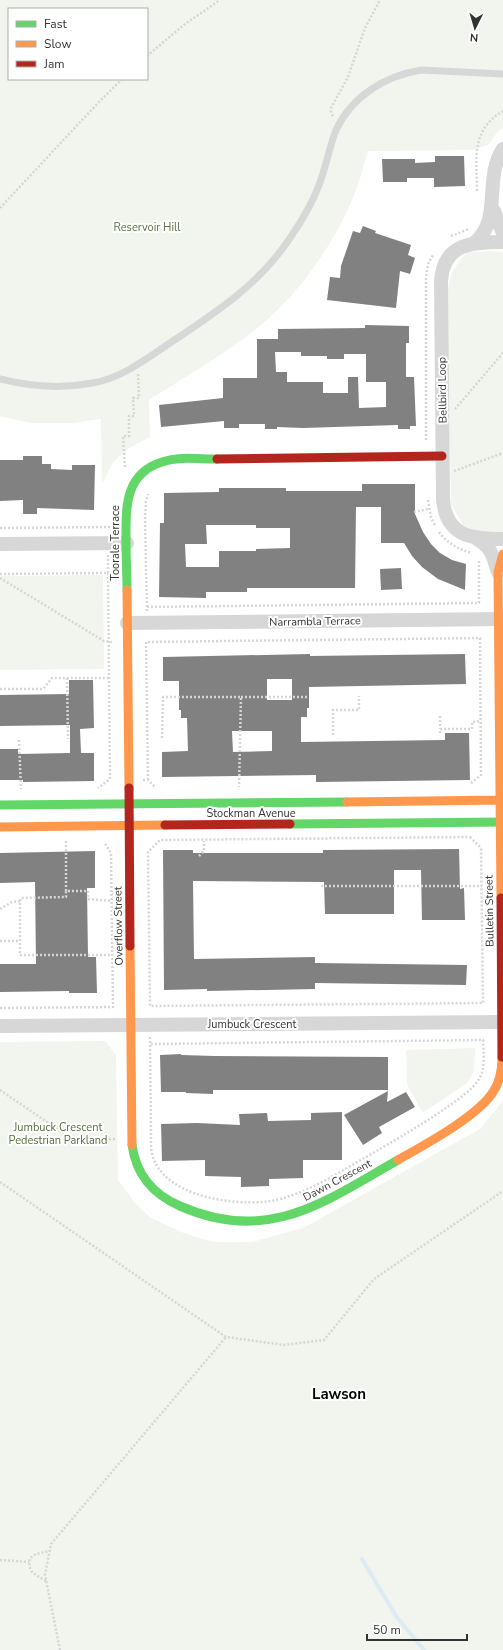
<svg xmlns="http://www.w3.org/2000/svg" width="503" height="1650" viewBox="0 0 503 1650" font-family="'Nunito Sans',sans-serif">
<style>
.green{fill:#f1f5ed;fill-rule:evenodd}
.lines{fill:none;stroke-linecap:round;stroke-linejoin:round}
.stream{stroke:#ddebf3;stroke-width:4}
.building{fill:#818181;fill-rule:evenodd}
.path{stroke:#d6d6d6;stroke-width:2.5;stroke-dasharray:2 2;stroke-linecap:butt}
.lane{stroke:#d7d7d7;stroke-width:7}
.street{stroke:#d7d7d7;stroke-width:14}
.fast{stroke:#63d668;stroke-width:9}
.slow{stroke:#ff974d;stroke-width:9}
.jam{stroke:#b3261e;stroke-width:9}
.labels{text-anchor:middle;stroke-width:4;stroke-linejoin:round;paint-order:stroke}
.park-label{font-size:11px;fill:#56703f;stroke:#fff}
.street-label{font-size:11px;fill:#333;stroke:#fff}
.district-label{font-size:15px;font-weight:bold;fill:#000;stroke:#fff}
</style>
<rect width="100%" height="100%" fill="#fff"/>
<path class="green" d="M0,0H503V128L499,130L488,145L472,150L368,151C363,167 359,185 352,200C334,243 303,287 269,318C233,350 189,374 149,400L150,437L129,448L113,462L102,484L101,419L72,423H31L0,416ZM9,9H147V79H9Z
M491,251L503,252V535L482,536L463,525L451,504L447,304C449,279 449,271 468,252Z
M103,575L104,669L0,670V576Z
M105,1041L116,1055L118,1180L135,1203L151,1218L184,1233L213,1242H252L303,1228L480,1129L503,1101V1650H0V1042Z
M475,1048L474,1071L467,1083L423,1113L407,1085L406,1050Z"/>
<g class="lines">
<path class="stream" d="M362,1559L396,1616L424,1650"/>
</g>
<path class="building" d="M435,156H464L465,186L434,187V178H407V182H383L382,159H415V163L435,162Z
M363,226L376,231L375,233L411,245L408,255L415,258L410,274L400,271L396,308L327,300L330,277L340,278L341,266L353,231L360,233Z
M365,325L409,326V343H406V377H414L416,426H410V429H398V425L303,428L277,427V429H265V424H239V428H224V421L161,427L159,405L223,398V378H257V339H278V329L365,328ZM275,352H301V356H327V359H344V354H366V382H386V407L359,408L358,377H348V393H323V382H287V372H276Z
M23,456H42V464H51V469L72,470V465H95L94,510L37,508V514H23V500L0,501V460H23Z
M362,484H415V514L423,532L431,544L440,553L452,560L466,564L465,590L438,579L422,567L412,556L404,543H381V507H356L355,588H247V592H206V598L159,597L160,523H164V493L219,492V488H286V491H362ZM206,525H256V528H290V548L256,549V551H219V567H186L185,544H207Z
M401,568L402,589L381,590L380,569Z
M310,654V656L465,654L466,684L309,687V708H307V717H301V742L445,740V733H469L470,780L316,782V775L162,777V752L188,751L187,718H181V710H179V681H163V657ZM267,679H292V700H267ZM232,731H272V751L233,752Z
M69,680H93L94,728L80,729L81,753H94V781L23,782V780H0V749H18V754L70,753V725L0,726V695L69,694Z
M459,849L460,889L464,888L465,920H422L421,870H394V914H325L324,882L193,881L194,959L315,957V963L467,965L466,985L315,983V989L207,991V989L164,990L163,850H193V853H323V850Z
M95,851V888H87L88,957H96L97,993H69V991L0,992V964H36L35,882L0,883V853Z
M181,1054V1055L214,1056L388,1057V1090H213V1094L186,1093V1092H161L160,1055Z
M388,1091L387,1102L406,1092L415,1107L379,1127L382,1133L363,1145L344,1115Z
M342,1112V1160H303V1178L269,1179V1186L241,1187V1177L205,1176V1160L162,1161L161,1124L197,1123L240,1125L239,1114L267,1113L268,1121L311,1120V1113Z"/>
<g class="lines">
<path class="path" d="M147,56L185,24L220,0
M333,116L331,113V108L348,77L365,28L380,0
M477,191C477,158 470,131 503,111
M0,208L98,103L122,79
M451,236L469,229
M455,409L503,353
M426,440V277L428,264L433,255
M125,467L123,436H129V416H134L133,398H139L138,374
M454,471L503,453
M428,500L431,517L435,526
M414,512L429,509
M0,528L109,527V524
M439,532C447,543 459,550 472,553
M108,573V555
M0,574L108,573L110,779L98,788
M0,578L104,641L112,642
M147,607L479,603V560
M147,611L145,519L146,501L148,494
M67,678L68,739
M0,689H43L52,678H109
M241,697H308
M440,716V729
M440,733V729H472V722L481,721
M333,735V710H359V696
M162,738L163,697H241L239,787
M19,740L21,789
M143,780H148L155,787
M148,780L146,642L480,638L481,775L470,784
M470,837L481,848L483,1003L150,1006L148,852L160,840Z
M66,841V891H88V899L112,901
M199,856L204,851V841
M321,886H482
M20,901L21,898L66,897V891
M0,909L12,902L20,901V955H112
M0,941H19
M0,1008L113,1007L111,853L104,842
M150,1037L151,1138C151,1146 151,1155 155,1162C172,1200 249,1209 284,1198C314,1189 341,1171 368,1156C397,1139 425,1123 453,1103C462,1096 473,1089 479,1079C486,1069 483,1052 483,1040L150,1044
M0,1090L72,1139H116
M0,1182L226,1337L284,1345L324,1340L374,1279L503,1191
M0,1560L29,1562
M46,1581C35,1574 27,1573 30,1558L36,1554L50,1551
M60,1650L45,1575L51,1544L226,1337"/>
<path class="lane" d="M0,379C31,387 61,389 93,383C122,378 146,359 170,343C215,313 260,284 290,238C301,222 312,204 319,185C326,167 329,148 336,130C352,96 385,76 421,70L503,74"/>
<path class="street" d="M494,211L503,233
M503,242C472,242 443,243 441,282L443,499C446,537 472,539 503,539
M474,243C503,221 483,178 503,149
M477,539C492,547 493,557 498,572
M0,544L127,543
M127,623L503,619
M0,1026L503,1022"/>
<path class="fast" d="M127,590C127,574 126,558 126,541C126,508 124,474 162,462C179,456 199,459 217,459
M0,805L347,802
M290,824L503,822
M132,1145C136,1174 152,1194 180,1206C268,1245 324,1202 398,1160"/>
<path class="slow" d="M127,590L129,788
M347,802L503,800
M0,827L165,825
M501,898L498,572L503,554
M130,946L132,1145
M398,1160C424,1145 477,1117 493,1092C500,1082 502,1069 502,1057"/>
<path class="jam" d="M217,459L442,456
M129,788L130,946
M165,825L290,824
M501,898L502,1057"/>
</g>
<g class="labels">
<g class="park-label">
<text x="147" y="231">Reservoir Hill</text>
<text x="58" y="1131">Jumbuck Crescent<tspan x="58" dy="13">Pedestrian Parkland</tspan></text>
</g>
<g class="street-label">
<text transform="translate(442 390) rotate(-91)" y="4">Bellbird Loop</text>
<text transform="translate(115 543) rotate(-90)" y="4">Toorale Terrace</text>
<text transform="translate(315 621) rotate(-1)" y="4">Narrambla Terrace</text>
<text x="251" y="817">Stockman Avenue</text>
<text transform="translate(489 911) rotate(-91)" y="4">Bulletin Street</text>
<text transform="translate(118 926) rotate(-91)" y="4">Overflow Street</text>
<text x="252" y="1028">Jumbuck Crescent</text>
<text transform="translate(337 1180) rotate(-28)" y="4">Dawn Crescent</text>
</g>
<g class="district-label">
<text x="339" y="1399">Lawson</text>
</g>
</g>
<rect x="8" y="8" width="140" height="72" fill="#ffffff" stroke="#adadad"/>
<rect x="16" y="21" width="20" height="6" fill="#63d668" stroke="#adadad"/>
<text x="44" y="28" font-size="12" fill="#333333">Fast</text>
<rect x="16" y="41" width="20" height="6" fill="#ff974d" stroke="#adadad"/>
<text x="44" y="48" font-size="12" fill="#333333">Slow</text>
<rect x="16" y="61" width="20" height="6" fill="#b3261e" stroke="#adadad"/>
<text x="44" y="68" font-size="12" fill="#333333">Jam</text>
<g transform="translate(475 28) rotate(185)" stroke="#ffffff" stroke-width="3" paint-order="stroke">
<path d="M0-3L7 15L0 10L-7 15Z" fill="#333333"/>
<text y="-6" font-size="11" font-weight="bold" text-anchor="middle" fill="#333333">N</text>
</g>
<path d="M367 1634v6h100v-6" fill="none" stroke="#333333" stroke-width="2"/>
<text x="373" y="1634" font-size="12" fill="#333333" stroke="#ffffff" stroke-width="3" paint-order="stroke">50 m</text>
</svg>
